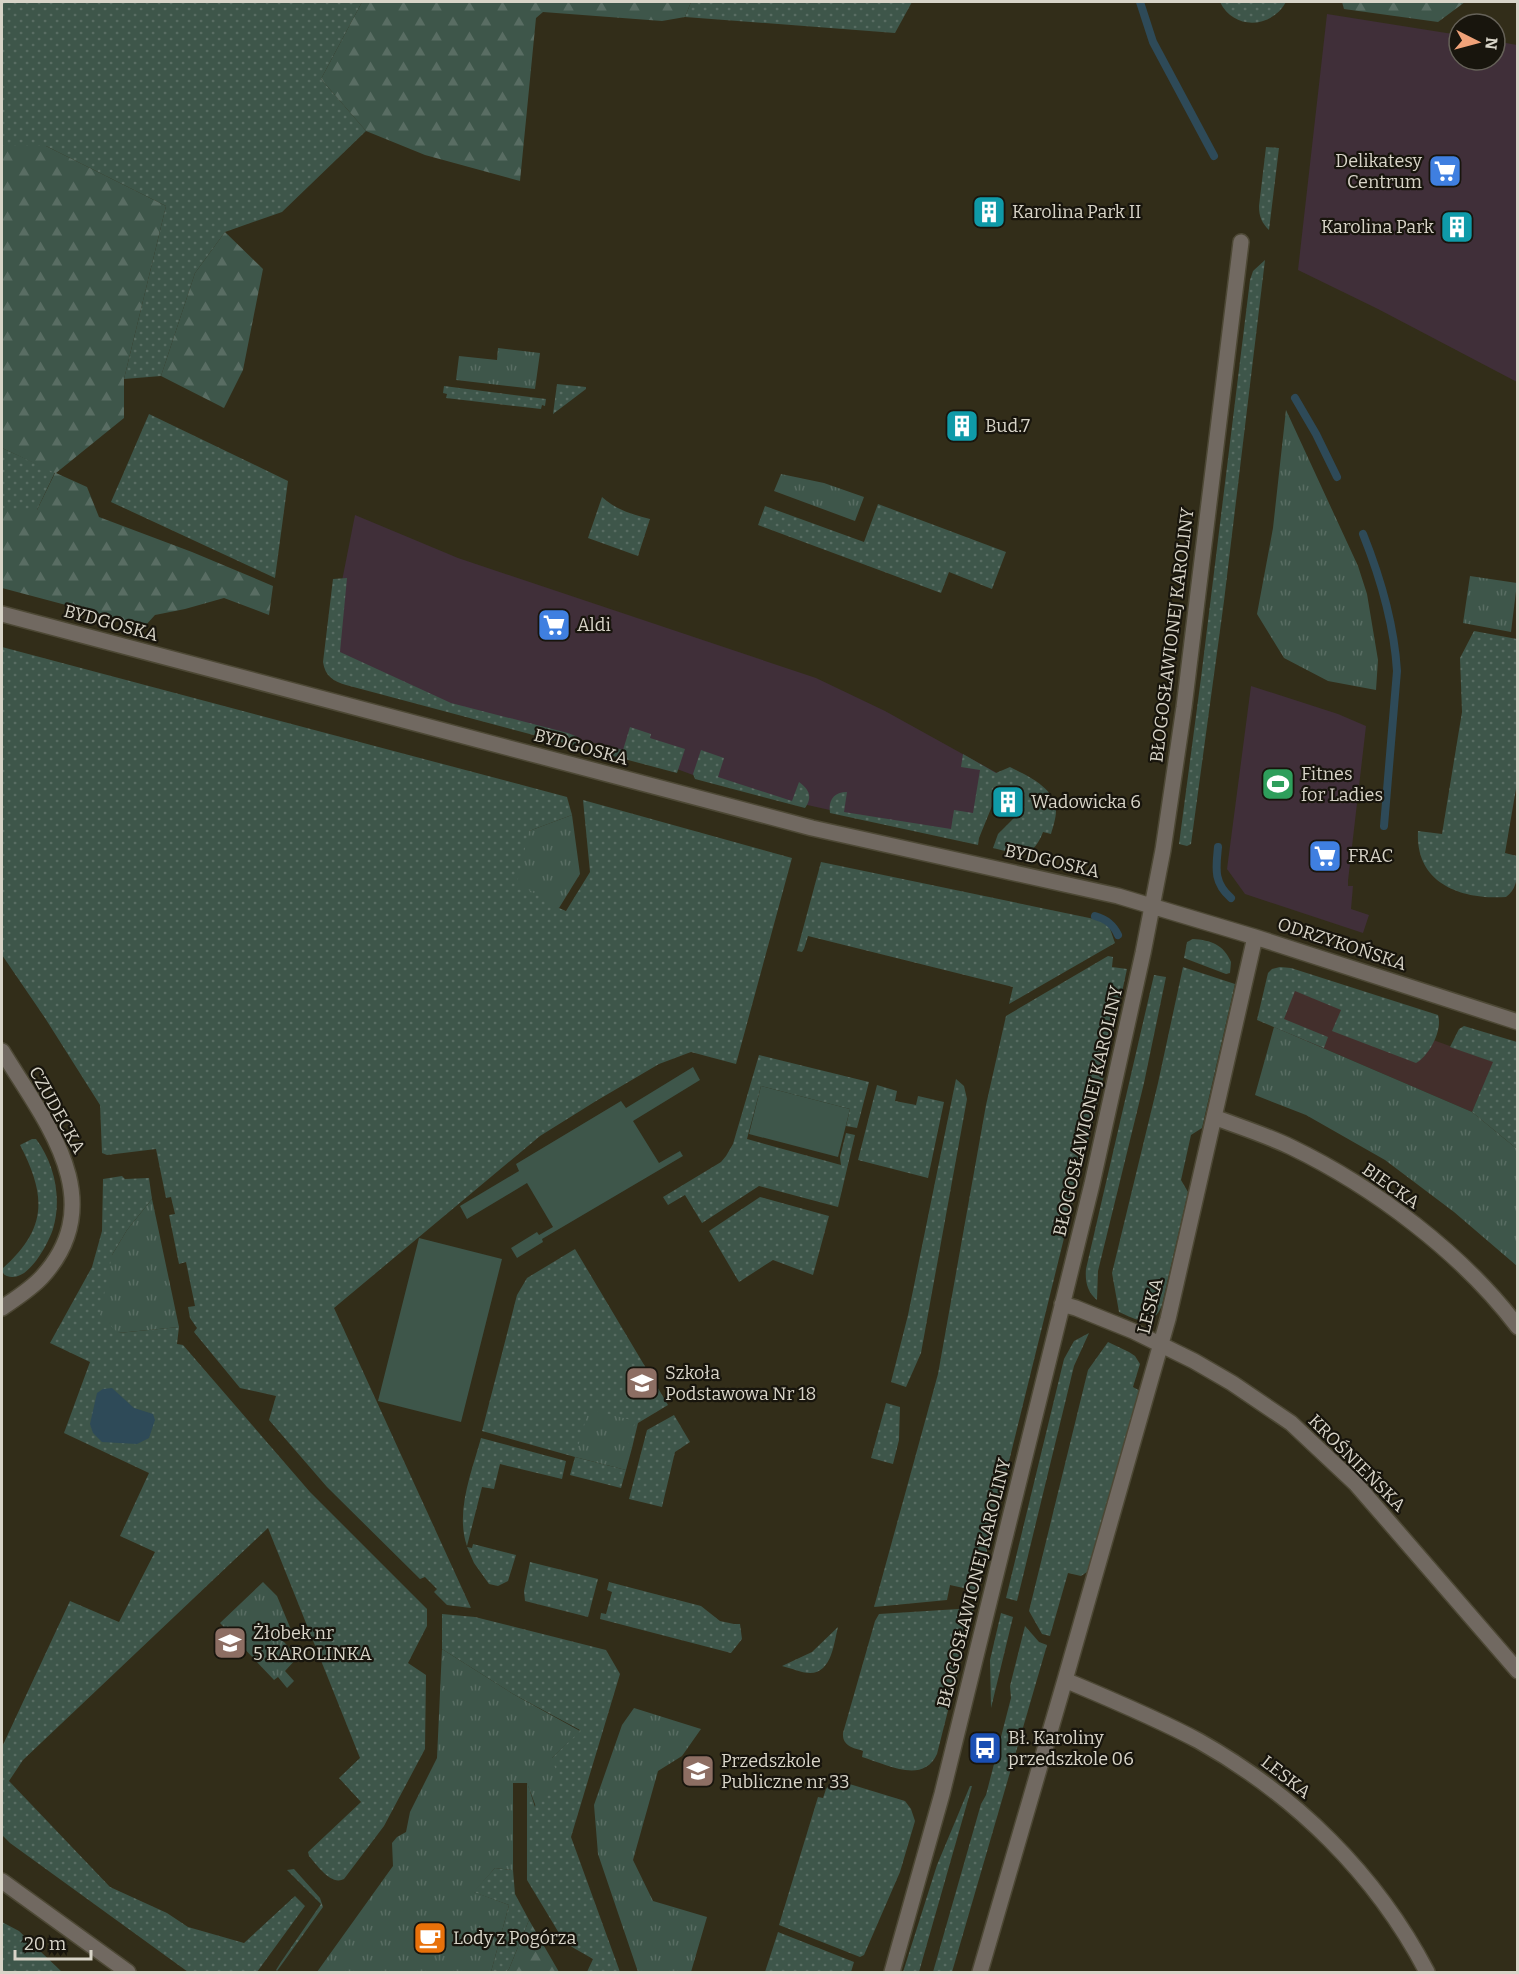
<svg xmlns="http://www.w3.org/2000/svg" width="1519" height="1974" viewBox="0 0 1519 1974" font-family="Bitter,serif">
<style>
.commercial{fill:#402f39}
.industrial{fill:#432f2c}
.grass{fill:url(#grass-dots)}
.forest{fill:url(#forest-firs)}
.park{fill:url(#park-tufts)}
.pitch{fill:#3e564a}
.water{fill:#2e4a58}
.lines{fill:none;stroke-linecap:round;stroke-linejoin:round}
.stream{stroke:#2e4a58;stroke-width:8}
.minor-casing{stroke:#4d4835;stroke-width:18}
.minor{stroke:#716961;stroke-width:15}
.labels{text-anchor:middle;stroke-width:4.5;stroke-linejoin:round;paint-order:stroke}
.poi-label{font-size:18px;fill:#d8d4c8;stroke:#18150d;text-anchor:start}
.street-label{font-size:18px;fill:#d8d4c8;stroke:#18150d}
</style>
<defs>
<pattern id="grass-dots" width="8" height="8" patternUnits="userSpaceOnUse" patternTransform="scale(1.5)"><rect width="8" height="8" fill="#3e564a"/><path d="M2 2h.1M6 6h.1" fill="none" stroke="#596d63" stroke-width="1.8" stroke-linecap="round"/></pattern>
<pattern id="forest-firs" width="22" height="20" patternUnits="userSpaceOnUse" patternTransform="scale(1.5)"><rect width="22" height="20" fill="#3e564a"/><path d="M5 1l3.5 6h-7zM16 11l3.5 6h-7z" fill="#596d63"/></pattern>
<pattern id="park-tufts" width="24" height="20" patternUnits="userSpaceOnUse" patternTransform="scale(1.5)"><rect width="24" height="20" fill="#3e564a"/><path d="M3 7l-1-3M5 7V3M7 7l1-3M15 17l-1-3M17 17v-4M19 17l1-3" fill="none" stroke="#596d63"/></pattern>
</defs>
<rect width="100%" height="100%" fill="#322d19"/>
<path class="commercial" d="M1327,14L1459,35V60H1495V41L1517,45V382L1378,309L1298,270Z
M355,515L458,558L816,678L885,711L997,773L968,841L794,802L693,775L642,756L431,699L334,654L340,591Z
M1251,686L1338,714L1366,726L1348,881V886H1353L1351,909L1369,915L1363,933L1245,894L1227,869Z"/>
<path class="industrial" d="M1284,986L1494,1062L1472,1112L1274,1027Z"/>
<path class="grass" d="M2,2H362L321,79L366,131L282,212L225,232L195,273L161,376L124,379L166,206L46,146H2Z
M691,2H912L895,33L685,17Z
M1220,2H1286C1272,28 1234,31 1220,2Z
M1266,147L1279,148L1269,230C1262,223 1259,217 1259,206Z
M1265,260L1224,601L1191,844L1187,846L1179,844L1201,678L1250,280L1253,271Z
M557,384L586,387V389L553,414Z
M444,386L546,399L545,406L542,405L541,409L446,398L447,394L443,393Z
M149,414L288,481L275,578L111,502Z
M2,448L55,472L37,510H2Z
M602,497C616,510 632,514 650,519L638,556L588,538Z
M878,504L1006,552L992,589L949,572L941,593L758,525L765,506L864,542Z
M347,578L340,652L451,703L568,733L580,738L575,746L346,685C333,681 325,676 323,662L333,579Z
M1474,631L1517,639V783L1505,853L1517,856C1518,871 1519,888 1506,897C1462,900 1415,884 1418,831L1442,834L1462,712L1460,658Z
M2,647L567,797L572,815L529,831L559,908L566,911L590,872L583,800L792,858L736,1064L691,1052L659,1064L596,1101L540,1136L334,1308L471,1608L447,1605L434,1592L437,1589L425,1577L420,1579L327,1487L269,1420L276,1396L240,1388L194,1332L197,1328L190,1318L188,1307L195,1306L186,1262L179,1264L169,1215L175,1214L171,1197L166,1198L156,1149L107,1155L102,1153L100,1105L45,1018L2,955Z
M630,727L651,734L650,738L685,749L677,773L613,756L609,746L623,750Z
M701,750L724,758L718,777L792,801L799,782C809,789 813,797 805,808L695,779L693,774Z
M963,754L996,773L1010,767C1027,776 1055,787 1056,811C1056,818 1053,827 1051,834L1043,832C1032,861 1018,854 993,848L998,834L1018,814L1024,802L999,789L979,838L978,845L830,813C828,800 834,792 847,792L844,812L951,829L954,810L973,813L980,770L961,767Z
M821,862L1099,920L1109,926L1115,943L1009,1004L1013,987L808,936L804,949L802,952L797,951Z
M1193,939C1211,940 1224,945 1231,962L1230,973L1226,974L1184,958L1187,942Z
M1108,956L1113,957L1112,967L1127,969L1103,1080L977,1591L950,1585L947,1600L874,1607L938,1374L986,1105L1006,1016Z
M1183,967L1235,984L1202,1128L1191,1135L1181,1180L1188,1192L1162,1305C1153,1329 1136,1320 1119,1312L1112,1273L1158,1083Z
M1280,967L1291,968L1438,1015C1443,1030 1429,1056 1416,1063L1332,1031L1341,1010L1295,991L1284,1019L1328,1037L1324,1048L1257,1020L1268,973L1272,969Z
M1154,975L1166,977L1144,1083L1098,1271L1097,1300C1087,1292 1085,1281 1086,1269Z
M1464,1026L1517,1042V1149L1472,1112L1493,1062L1450,1047L1459,1029Z
M759,1055L869,1082L857,1128L846,1126L850,1109L761,1086L747,1139L841,1165L840,1157L846,1133L855,1135L838,1207L759,1186L702,1223L685,1195L668,1205L663,1197L721,1162L726,1156L733,1144Z
M956,1079L964,1086L967,1099L921,1353L906,1387L891,1382L908,1315Z
M877,1085L897,1091L895,1101L916,1105L918,1096L944,1102L928,1178L858,1160Z
M32,1139H36C55,1164 62,1199 53,1229C48,1244 30,1278 12,1277C5,1276 3,1275 2,1269C47,1229 47,1197 20,1145Z
M122,1176L125,1179L149,1178L152,1199L127,1230L112,1255L118,1333L179,1327L177,1344L183,1345L310,1492L427,1609V1626L408,1663L426,1675L425,1749L384,1826L344,1879C331,1886 317,1865 309,1856L308,1852L361,1802L339,1778L360,1758L268,1528L23,1760L9,1781L110,1887L167,1913L188,1927L244,1943L295,1896L305,1906L257,1972H188L10,1843L2,1835V1747L70,1601L119,1622L155,1552L120,1536L149,1473L64,1433L90,1362L50,1343L92,1267L102,1231L103,1179Z
M760,1197L829,1216L813,1275L773,1260L739,1282L709,1231Z
M575,1249L668,1405L638,1423L632,1448L628,1447L575,1457L626,1470L621,1488L570,1475L575,1457L482,1431L517,1295L527,1278Z
M1089,1333L1074,1366L1017,1601L1006,1598L1064,1359L1074,1341Z
M1108,1342L1129,1352L1135,1356L1140,1364L1133,1387L1140,1391L1087,1572L1081,1576L1068,1573L1050,1636L1042,1634L1029,1611L1088,1370Z
M886,1403L900,1407L899,1440L893,1464L871,1458Z
M674,1415L690,1442L675,1452L662,1507L629,1499L647,1430Z
M481,1438L566,1461L562,1479L500,1464L494,1489L482,1487L467,1546C455,1512 472,1471 481,1438Z
M473,1544L516,1555L508,1581L498,1586L489,1584L474,1563L467,1547L472,1548Z
M530,1562L598,1579L588,1617L525,1601L524,1591Z
M609,1582L701,1606L720,1621L734,1624H740L742,1639L731,1653L600,1619L601,1613L606,1614L612,1592L607,1590Z
M974,1608L937,1754C923,1785 886,1764 862,1757L863,1751C853,1748 842,1746 843,1733L875,1621L879,1614Z
M1001,1613L1013,1617L991,1708L990,1660Z
M442,1614L475,1617L606,1650L620,1674L571,1837L620,1972H587L593,1959L565,1943L527,1880V1782L535,1807L552,1758L580,1730L513,1694L442,1649Z
M1025,1626L1039,1642L1047,1645L952,1972H933L981,1804L986,1795L1011,1698L1010,1686Z
M838,1627C834,1642 832,1673 810,1673C801,1673 791,1668 782,1666L812,1652Z
M843,1782L905,1801L911,1809L915,1821L900,1872L864,1955L860,1957L779,1925L818,1797L823,1798L826,1789L831,1783Z
M970,1786H972L919,1972H903L937,1865Z
M495,1868L513,1870L515,1894L529,1920L509,1969L506,1972H491L509,1905L473,1892Z
M294,1869L320,1898L323,1907L277,1971L276,1970L281,1962L321,1904L287,1870Z
M2,1922L19,1931L62,1972H2Z
M778,1932L854,1962L851,1972H765Z"/>
<path class="forest" d="M362,2H691L685,17L662,21L543,12L536,18L520,181L425,155L366,131L321,79Z
M1342,2H1465L1438,22L1344,9Z
M2,146H46L166,206L124,379V418L56,473L87,487L99,517L192,552L273,586L269,615L224,598L185,609L155,615L145,626L2,588V510H37L55,473L2,448Z
M225,232L263,269L243,370L224,408L161,376L195,273Z
M529,1920L559,1972H506L509,1969Z"/>
<path class="park" d="M498,348L540,353L535,389L456,380L459,356L497,360Z
M1286,410L1358,566L1367,594L1378,660L1376,690L1328,681L1284,658L1257,614L1273,528Z
M781,474L824,483L864,497L855,521L774,491Z
M1470,576L1517,583L1511,632L1463,623Z
M572,815L580,874L559,908L517,883L529,831Z
M1274,1027L1472,1112L1517,1149V1266L1454,1212L1385,1160L1306,1115L1255,1095Z
M152,1199L179,1327L118,1333L100,1315L112,1255L127,1230Z
M589,1409L635,1421L628,1446L632,1448L626,1470L575,1457Z
M263,1582L277,1596L292,1632L283,1641L298,1657L285,1671L294,1681L287,1688L278,1677L274,1680L220,1623Z
M442,1649L513,1694L580,1731L552,1758L560,1783L536,1807L527,1783H513V1870L495,1868L474,1892L509,1905L491,1972H317L393,1866L392,1843L397,1837L406,1832L410,1812L437,1758Z
M634,1708L701,1729L682,1756L658,1771L633,1860L653,1901L707,1917L691,1972H638L598,1854L594,1805L622,1725Z"/>
<path class="pitch" d="M693,1067L700,1080L633,1121L659,1163L680,1151L683,1156L542,1239L543,1242L517,1258L511,1248L537,1232L539,1235L553,1227L527,1183L467,1219L460,1206L519,1171L516,1164L621,1101L626,1108Z
M761,1086L850,1109L838,1157L749,1134Z
M419,1238L502,1259L461,1422L378,1401Z"/>
<path class="water" d="M112,1388L134,1408L153,1414L155,1420L149,1438L137,1444L102,1442L93,1433L90,1424L97,1393L103,1389Z"/>
<g class="lines">
<path class="stream" d="M1140,2L1153,42L1214,156
M1295,398L1316,434L1337,477
M1363,534C1381,579 1394,623 1397,671L1384,826
M1218,847C1216,868 1213,882 1231,898
M1095,916C1106,919 1113,924 1118,935"/>
<defs>
<path id="minor" d="M2,614L812,828L1118,896L1255,937L1518,1022
M2,1051C44,1120 112,1200 42,1277C31,1289 15,1299 2,1308
M1214,1117C1240,1127 1266,1135 1291,1147C1374,1187 1462,1253 1518,1327
M1062,1304L1076,1308L1133,1331L1194,1361L1232,1383L1291,1423L1356,1484L1518,1671
M1065,1680C1110,1699 1156,1718 1199,1741C1295,1795 1376,1874 1427,1972
M2,1881L128,1972
M892,1972L942,1794L1092,1184L1143,953L1163,850L1184,707L1241,242
M980,1972L1065,1680L1168,1319L1255,937"/>
</defs>
<use href="#minor" class="minor-casing"/>
<use href="#minor" class="minor"/>
</g>
<defs>
<symbol id="supermarket-square" viewBox="-11 -11 22 22"><rect x="-9" y="-9" width="18" height="18" rx="4" fill="#3f7fe0" stroke="#18150d"/><path d="M-6-5.5h2.5l.6 2H6L4.5 2H-2.5L-4.4-4H-6ZM-1.5 3.2a1.3 1.3 0 1 0 .1 0ZM3 3.2a1.3 1.3 0 1 0 .1 0Z" fill="#fff"/></symbol>
<symbol id="building-square" viewBox="-11 -11 22 22"><rect x="-9" y="-9" width="18" height="18" rx="4" fill="#0f9aa8" stroke="#18150d"/><path d="M-4-6H4V6H1V3H-1V6H-4ZM-2.5-4.3h1.7v1.8h-1.7ZM.8-4.3h1.7v1.8H.8ZM-2.5-1h1.7V.8h-1.7ZM.8-1h1.7V.8H.8Z" fill="#fff"/></symbol>
<symbol id="stadium-square" viewBox="-11 -11 22 22"><rect x="-9" y="-9" width="18" height="18" rx="4" fill="#2e9e5b" stroke="#18150d"/><path d="M0-5a6.5 5 0 1 0 0 10a6.5 5 0 1 0 0-10ZM-3.5-1.8h7v3.6h-7Z" fill="#fff"/></symbol>
<symbol id="school-square" viewBox="-11 -11 22 22"><rect x="-9" y="-9" width="18" height="18" rx="4" fill="#8d6e63" stroke="#18150d"/><path d="M0-5L7-2L0 1L-7-2ZM-4 1L0 2.5L4 1V4Q0 6-4 4Z" fill="#fff"/></symbol>
<symbol id="bus-square" viewBox="-11 -11 22 22"><rect x="-9" y="-9" width="18" height="18" rx="4" fill="#1a4fb4" stroke="#18150d"/><path d="M-5-6H5V4H4V6H2V4H-2V6H-4V4H-5ZM-3.5-4V0h7V-4ZM-3.5 1.2v1.5H-2V1.2ZM2 1.2v1.5H3.5V1.2Z" fill="#fff"/></symbol>
<symbol id="cafe-square" viewBox="-11 -11 22 22"><rect x="-9" y="-9" width="18" height="18" rx="4" fill="#e8710a" stroke="#18150d"/><path d="M-5.5-4.5H6V0H3Q3 3.5 0 3.5H-2.5Q-5.5 3.5-5.5 0ZM3-3.2v2h1.7v-2ZM-6 4.5H4V6H-6Z" fill="#fff"/></symbol>
</defs>
<g fill-rule="evenodd">
<use href="#supermarket-square" x="1426" y="152" width="38" height="38"/>
<use href="#building-square" x="970" y="193" width="38" height="38"/>
<use href="#building-square" x="1438" y="208" width="38" height="38"/>
<use href="#building-square" x="943" y="407" width="38" height="38"/>
<use href="#supermarket-square" x="535" y="606" width="38" height="38"/>
<use href="#stadium-square" x="1259" y="765" width="38" height="38"/>
<use href="#building-square" x="989" y="783" width="38" height="38"/>
<use href="#supermarket-square" x="1306" y="837" width="38" height="38"/>
<use href="#school-square" x="623" y="1364" width="38" height="38"/>
<use href="#school-square" x="211" y="1624" width="38" height="38"/>
<use href="#bus-square" x="966" y="1729" width="38" height="38"/>
<use href="#school-square" x="679" y="1752" width="38" height="38"/>
<use href="#cafe-square" x="411" y="1919" width="38" height="38"/>
</g>
<g class="labels">
<g class="poi-label">
<text x="1422" y="167" text-anchor="end">Delikatesy<tspan x="1422" dy="21">Centrum</tspan></text>
<text x="1012" y="218">Karolina Park II</text>
<text x="1434" y="233" text-anchor="end">Karolina Park</text>
<text x="985" y="432">Bud.7</text>
<text x="577" y="631">Aldi</text>
<text x="1301" y="780">Fitnes<tspan x="1301" dy="21">for Ladies</tspan></text>
<text x="1031" y="808">Wadowicka 6</text>
<text x="1348" y="862">FRAC</text>
<text x="665" y="1379">Szkoła<tspan x="665" dy="21">Podstawowa Nr 18</tspan></text>
<text x="253" y="1639">Żłobek nr<tspan x="253" dy="21">5 KAROLINKA</tspan></text>
<text x="1008" y="1744">Bł. Karoliny<tspan x="1008" dy="21">przedszkole 06</tspan></text>
<text x="721" y="1767">Przedszkole<tspan x="721" dy="21">Publiczne nr 33</tspan></text>
<text x="453" y="1944">Lody z Pogórza</text>
</g>
<g class="street-label">
<text transform="translate(111 623) rotate(15)" y="6">BYDGOSKA</text>
<text transform="translate(1172 635) rotate(-83)" y="6">BŁOGOSŁAWIONEJ KAROLINY</text>
<text transform="translate(581 747) rotate(15)" y="6">BYDGOSKA</text>
<text transform="translate(1052 861) rotate(13)" y="6">BYDGOSKA</text>
<text transform="translate(1342 944) rotate(18)" y="6">ODRZYKOŃSKA</text>
<text transform="translate(57 1110) rotate(61)" y="6">CZUDECKA</text>
<text transform="translate(1088 1111) rotate(-77)" y="6">BŁOGOSŁAWIONEJ KAROLINY</text>
<text transform="translate(1391 1186) rotate(35)" y="6">BIECKA</text>
<text transform="translate(1150 1306) rotate(-76)" y="6">LESKA</text>
<text transform="translate(1357 1463) rotate(45)" y="6">KROŚNIEŃSKA</text>
<text transform="translate(974 1583) rotate(-76)" y="6">BŁOGOSŁAWIONEJ KAROLINY</text>
<text transform="translate(1286 1777) rotate(38)" y="6">LESKA</text>
</g>
</g>
<rect width="1519" height="1974" fill="none" stroke="#d8d4c8" stroke-width="6"/>
<g transform="translate(1477 42) rotate(96)"><circle r="28" fill="#18150d" stroke="#656158" stroke-width="1.5"/>
<path d="M0-4.5L10 22L0 15L-10 22Z" fill="#f0a279"/>
<text y="-9" font-size="16" font-weight="bold" text-anchor="middle" fill="#d8d4c8">N</text>
</g>
<path d="M15 1950v9h76v-9" fill="none" stroke="#d8d4c8" stroke-width="3"/>
<text x="24" y="1950" font-size="18" fill="#d8d4c8" stroke="#18150d" stroke-width="4.5" paint-order="stroke">20 m</text>
</svg>
